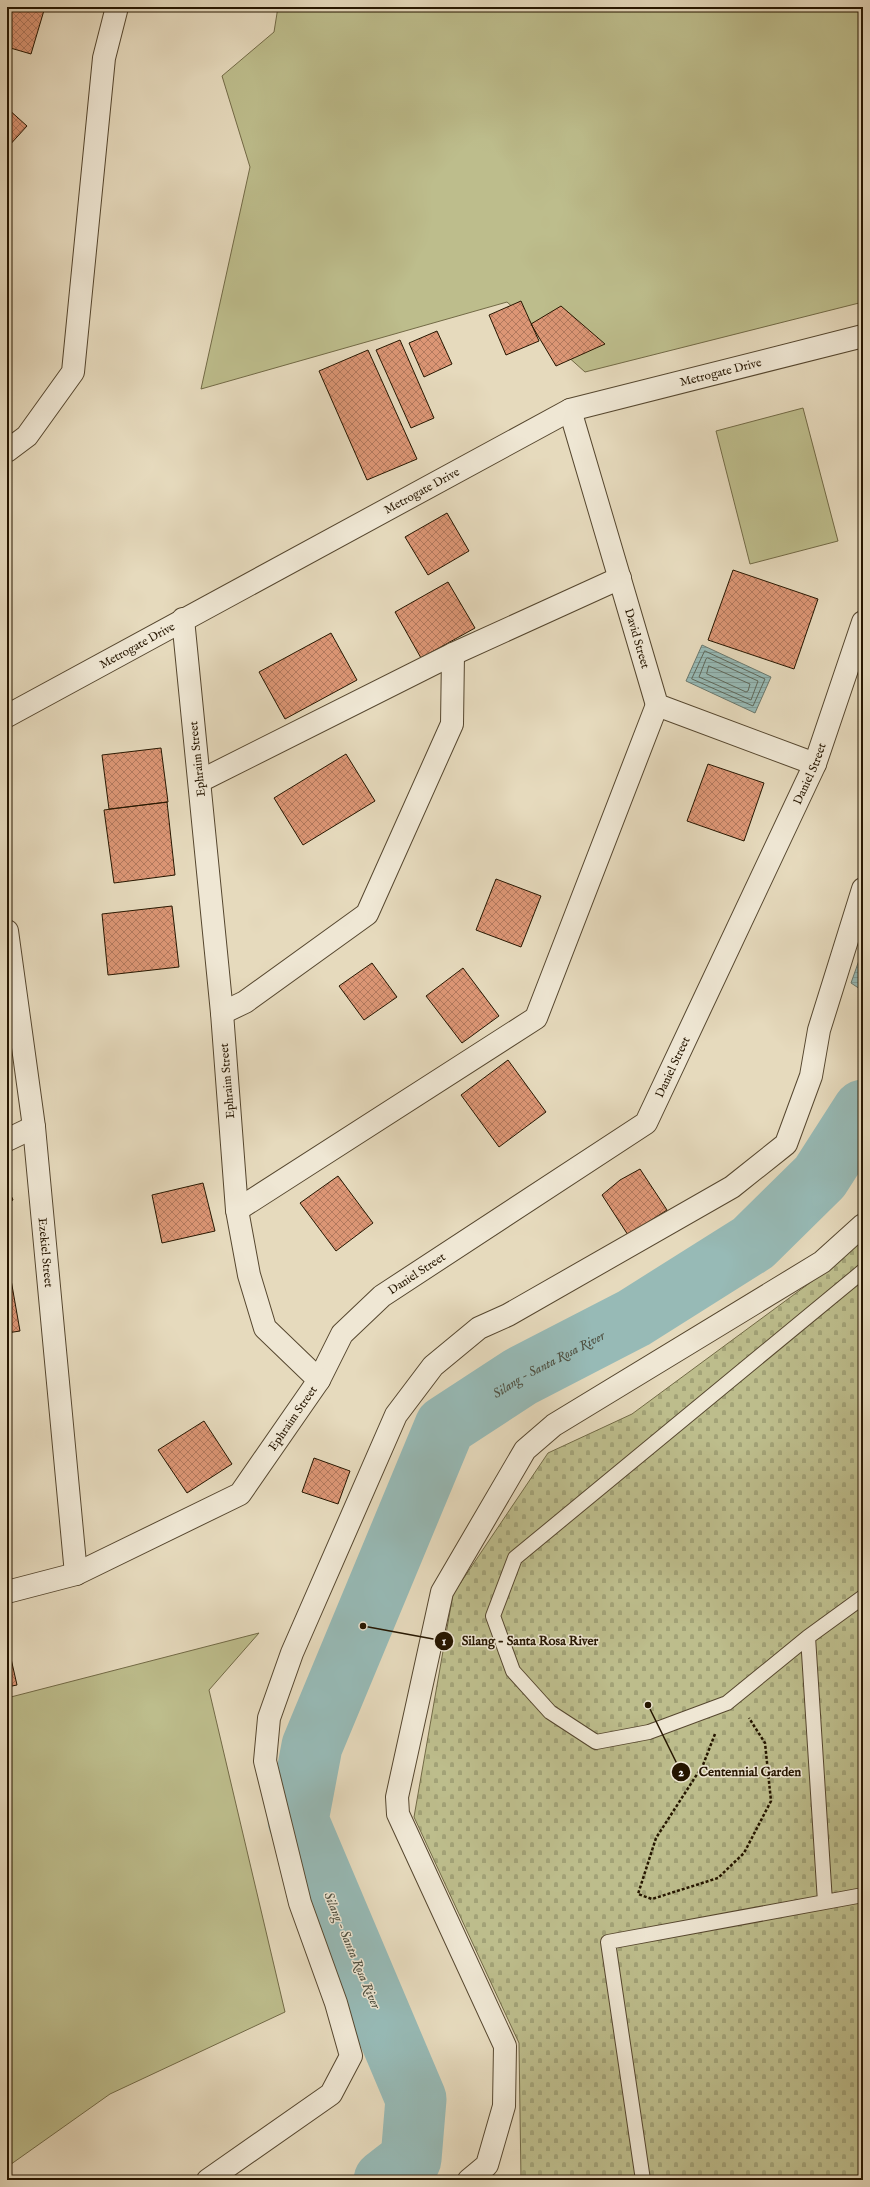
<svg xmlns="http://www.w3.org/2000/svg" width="870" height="2187" viewBox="0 0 870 2187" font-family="'IM FELL English',serif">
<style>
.grass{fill:#bdbd8c;stroke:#726a46}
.cemetery{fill:url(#cemetery-stones);stroke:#726a46}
.water{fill:url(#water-rules);stroke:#6a786d}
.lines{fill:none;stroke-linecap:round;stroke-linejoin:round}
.shore{stroke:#5e685b;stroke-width:1}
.river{stroke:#97bab6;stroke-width:61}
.building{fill:url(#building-cross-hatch);stroke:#261600}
.lane-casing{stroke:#56472f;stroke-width:16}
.street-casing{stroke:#56472f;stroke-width:24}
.path{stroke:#261600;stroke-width:2.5;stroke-dasharray:3 2;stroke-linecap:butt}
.lane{stroke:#efe7d4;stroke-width:14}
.street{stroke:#efe7d4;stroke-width:22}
.labels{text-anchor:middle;stroke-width:3;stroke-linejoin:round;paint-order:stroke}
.street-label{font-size:12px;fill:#261600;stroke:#efe7d4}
.water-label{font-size:13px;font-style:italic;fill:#4e4f40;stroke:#efe7d4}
.leader{fill:none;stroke:#261600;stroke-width:1.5}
.callout-dot{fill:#261600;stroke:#efe7d4;stroke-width:1.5}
.mark-label{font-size:12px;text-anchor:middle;font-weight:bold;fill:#fff}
.callout-label{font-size:13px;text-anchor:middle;font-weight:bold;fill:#261600;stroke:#efe7d4;stroke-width:3;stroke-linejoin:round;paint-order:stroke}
</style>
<defs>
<pattern id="cemetery-stones" width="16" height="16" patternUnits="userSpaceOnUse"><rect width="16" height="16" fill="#bdbd8c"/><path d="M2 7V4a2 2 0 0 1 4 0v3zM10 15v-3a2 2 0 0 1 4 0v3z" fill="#a2a277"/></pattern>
<pattern id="water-rules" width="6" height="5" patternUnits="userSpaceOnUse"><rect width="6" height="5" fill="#97bab6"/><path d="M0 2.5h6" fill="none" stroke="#829f9b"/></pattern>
<pattern id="building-cross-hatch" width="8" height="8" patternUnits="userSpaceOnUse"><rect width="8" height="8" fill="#dc9675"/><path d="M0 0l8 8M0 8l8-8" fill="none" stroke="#b2795e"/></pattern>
</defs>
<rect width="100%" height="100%" fill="#e6dabd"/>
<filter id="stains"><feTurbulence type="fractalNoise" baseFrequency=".005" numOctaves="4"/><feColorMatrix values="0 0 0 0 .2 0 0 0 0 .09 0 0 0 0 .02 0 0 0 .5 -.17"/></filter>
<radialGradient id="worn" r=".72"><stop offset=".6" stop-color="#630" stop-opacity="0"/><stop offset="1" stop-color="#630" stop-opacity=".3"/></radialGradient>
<path class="grass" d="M278,7H863V302L585,372L507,302L201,389L250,167L222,76L274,32Z
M803,408L838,541L750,564L716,431Z
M259,1633L209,1690L285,2012L110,2094L7,2167V1698Z"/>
<path class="cemetery" d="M863,1230V2180H521L519,2043L414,1817L453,1594L548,1453L632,1414L830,1268Z"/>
<path class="water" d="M702,645L771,677L755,713L686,681Z
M863,949V991L851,983Z"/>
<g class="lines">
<path class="shore" d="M705,651L765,679L753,706L692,679Z
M708,658L758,681L751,700L699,677L706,659Z
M709,666L750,684L748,691L746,692L707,674Z"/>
<path class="river" id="s1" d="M384,2180L411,2159L416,2099L298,1820L312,1746L445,1426L520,1377L634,1318L753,1243L820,1177L863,1110"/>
</g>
<path class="building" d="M7,7H45L31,54L7,47Z
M7,108L27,126L7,148Z
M521,301L539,341L506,355L489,315Z
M561,306L605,344L556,366L531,324Z
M437,331L452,364L424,377L409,343Z
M400,340L434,418L411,428L376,350Z
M368,350L417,459L367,480L319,371Z
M447,513L469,551L428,575L405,537Z
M733,570L818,599L794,669L708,640Z
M448,582L475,628L421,658L395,612Z
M331,633L357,680L285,719L259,672Z
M161,748L168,802L109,809L102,755Z
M346,754L375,801L303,845L274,798Z
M708,764L764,783L744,841L687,821Z
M167,802L175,875L114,883L104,810Z
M496,879L541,896L521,947L476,930Z
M172,906L179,967L108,975L102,914Z
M372,963L397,997L364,1020L339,986Z
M463,968L499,1016L462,1043L426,996Z
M508,1060L546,1112L499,1147L461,1095Z
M640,1169L667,1210L628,1235L602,1195L620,1180Z
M338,1176L373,1223L336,1251L300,1203Z
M203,1183L215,1231L162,1243L152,1195Z
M7,1186L13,1200L7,1203Z
M10,1274L20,1331L7,1333V1275Z
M204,1421L232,1464L187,1493L158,1450Z
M314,1458L350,1471L338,1504L302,1492Z
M7,1641L17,1685L7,1687Z"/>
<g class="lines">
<defs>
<path id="lane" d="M863,1271L515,1558L493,1616L513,1671L550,1712L596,1742L649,1732L727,1703L808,1637L863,1597
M808,1637L825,1902
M643,2180L608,1942L863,1895"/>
<g id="street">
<path id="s2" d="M570,410L657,705L815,764"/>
<path d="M7,451L27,436L73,372L104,58L117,7"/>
<path id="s3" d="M7,716L570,410L863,336"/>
<path d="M200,781L453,654L620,578"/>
<path id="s4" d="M7,931L34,1127L76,1574"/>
<path d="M222,1013L245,1002L367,914L452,724L453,654"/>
<path d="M7,1140L34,1127"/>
<path d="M237,1210L536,1018L657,705"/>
<path id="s5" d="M319,1380L342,1334L382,1296L646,1123L815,764L863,622"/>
<path id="s6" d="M7,1592L76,1574L240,1494L319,1380L265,1328L249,1275L237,1210L222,1013L183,619"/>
<path d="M208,2180L331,2094L351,2056L336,2003L300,1903L265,1761L269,1718L292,1653L396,1415L433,1366L479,1328L508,1315L732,1187L786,1144L811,1076L819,1030L863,889"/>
<path d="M469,2180L487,2165L504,2106L505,2046L398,1814L397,1797L442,1592L525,1450L554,1425L822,1262L863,1225"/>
</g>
</defs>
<use href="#lane" class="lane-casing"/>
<use href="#street" class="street-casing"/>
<path class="path" d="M715,1734L703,1765L656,1838L638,1894L652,1899L718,1878L744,1853L771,1801L765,1743L749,1718"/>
<use href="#lane" class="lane"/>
<use href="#street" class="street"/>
</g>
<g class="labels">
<g class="street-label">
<text dy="4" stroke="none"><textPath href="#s3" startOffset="796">Metrogate Drive</textPath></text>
<text dy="4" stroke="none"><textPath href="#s3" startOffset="472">Metrogate Drive</textPath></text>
<text dy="4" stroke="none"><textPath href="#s2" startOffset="238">David Street</textPath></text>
<text dy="4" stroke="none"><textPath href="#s3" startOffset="148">Metrogate Drive</textPath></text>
<text transform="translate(197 759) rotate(-96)" y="4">Ephraim Street</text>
<text dy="4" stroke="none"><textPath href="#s5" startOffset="808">Daniel Street</textPath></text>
<text dy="4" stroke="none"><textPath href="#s5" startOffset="484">Daniel Street</textPath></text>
<text transform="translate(227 1081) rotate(-95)" y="4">Ephraim Street</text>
<text dy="4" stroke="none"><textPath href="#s4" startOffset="324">Ezekiel Street</textPath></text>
<text dy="4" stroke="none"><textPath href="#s5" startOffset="148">Daniel Street</textPath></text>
<text dy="4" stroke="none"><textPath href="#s6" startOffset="346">Ephraim Street</textPath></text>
</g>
<g class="water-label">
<text dy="5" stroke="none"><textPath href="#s1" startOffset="940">Silang - Santa Rosa River</textPath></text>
<text transform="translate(353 1950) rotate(67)" y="5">Silang - Santa Rosa River</text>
</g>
</g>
<path class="leader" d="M363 1626L444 1641M648 1705L681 1772"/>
<g class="callout-dot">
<circle cx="363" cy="1626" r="4"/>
<circle cx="648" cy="1705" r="4"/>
<circle cx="444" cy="1641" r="10"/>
<circle cx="681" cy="1772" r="10"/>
</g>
<g class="mark-label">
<text x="444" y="1645">1</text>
<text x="681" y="1776">2</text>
</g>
<g class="callout-label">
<text x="530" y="1645">Silang - Santa Rosa River</text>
<text x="750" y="1776">Centennial Garden</text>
</g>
<rect width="870" height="2187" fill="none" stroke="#e6dabd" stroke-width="24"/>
<rect x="8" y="8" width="854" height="2171" fill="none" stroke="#261600" stroke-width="2"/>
<rect x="12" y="12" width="846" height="2163" fill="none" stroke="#261600"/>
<rect width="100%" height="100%" filter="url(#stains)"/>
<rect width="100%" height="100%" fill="url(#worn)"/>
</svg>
